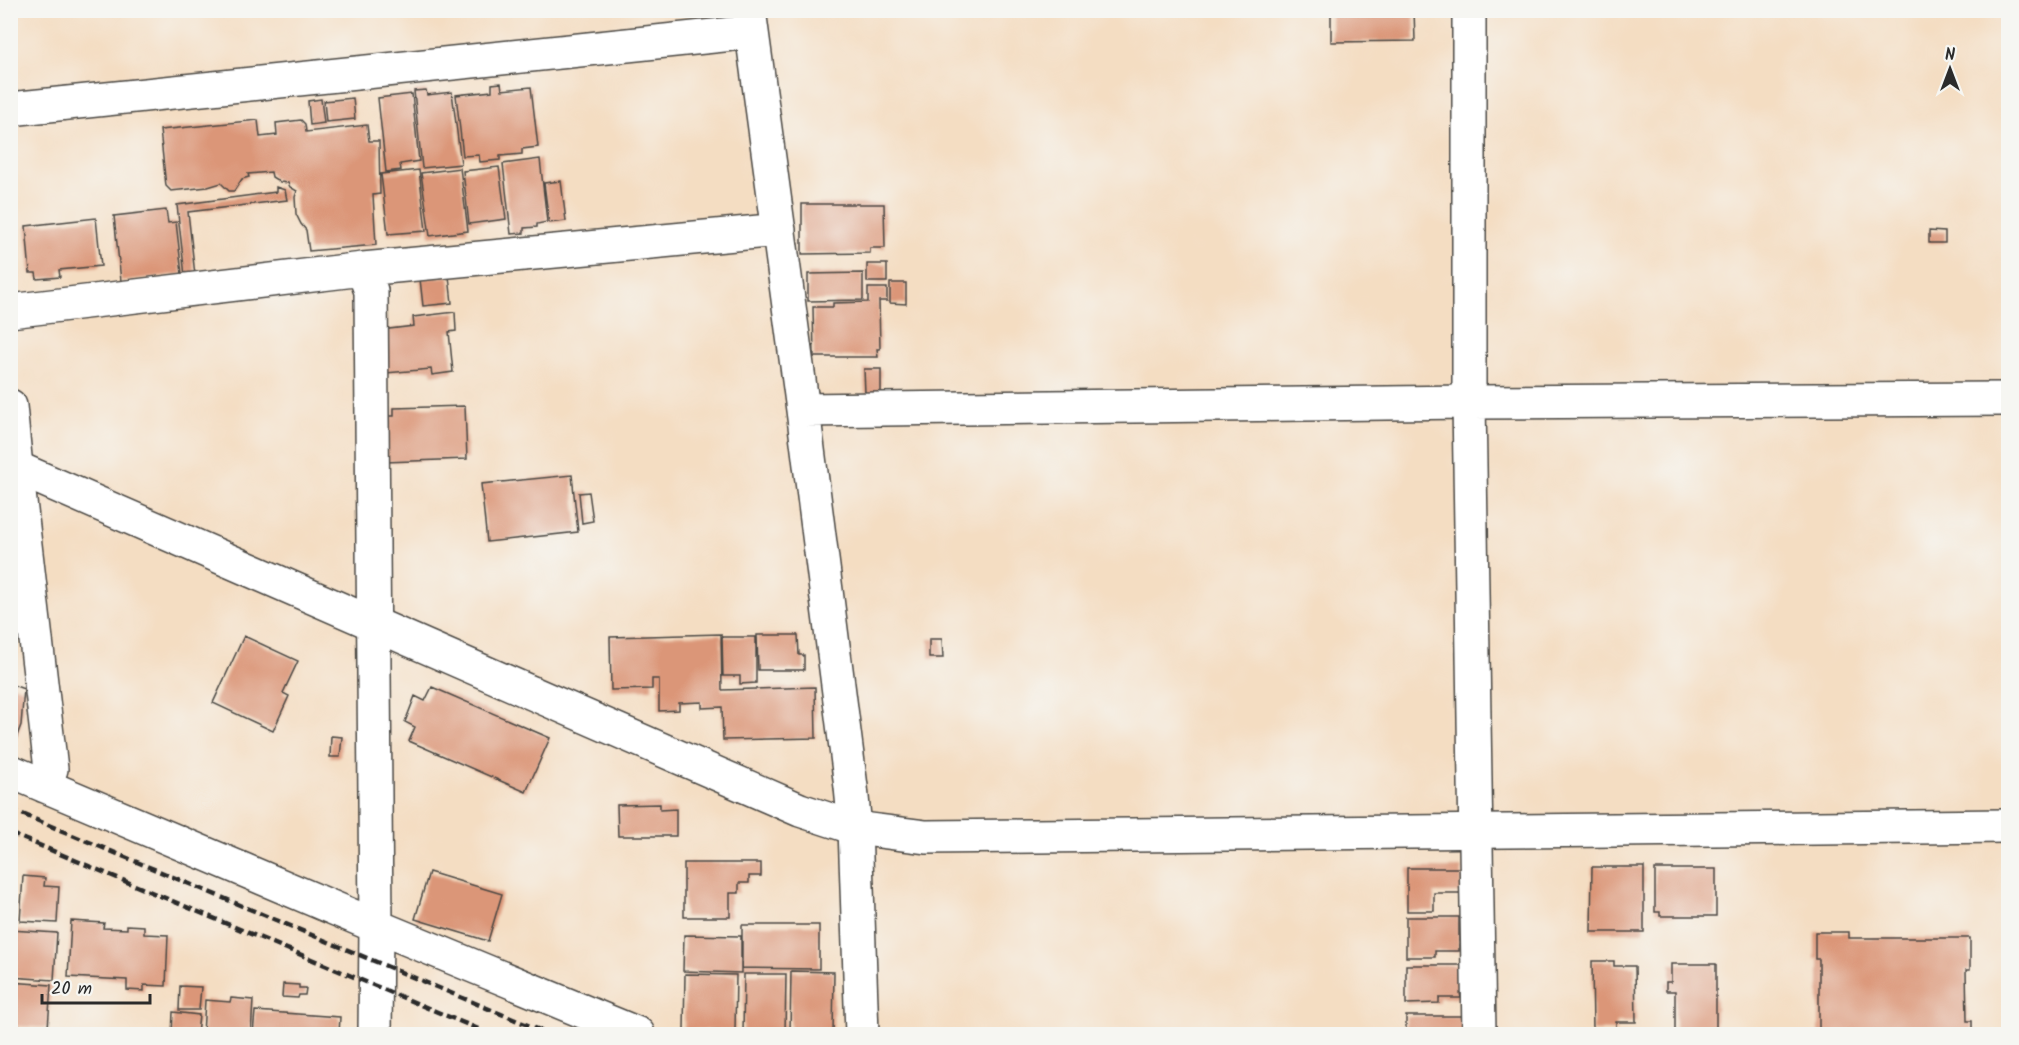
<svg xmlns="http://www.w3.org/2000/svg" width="2019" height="1045" viewBox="0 0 2019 1045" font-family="Kalam,sans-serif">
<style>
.building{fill:#db9678}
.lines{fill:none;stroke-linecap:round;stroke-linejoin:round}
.minor-casing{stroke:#494642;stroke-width:36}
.tertiary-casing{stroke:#494642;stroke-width:36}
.minor{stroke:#fff;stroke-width:33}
.tertiary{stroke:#fff;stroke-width:33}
.rail{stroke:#2b2b2b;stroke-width:4.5;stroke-dasharray:9 4.5;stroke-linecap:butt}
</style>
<rect width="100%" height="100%" fill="#f6f6f2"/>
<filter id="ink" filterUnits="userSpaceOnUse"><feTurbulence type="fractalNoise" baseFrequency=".0167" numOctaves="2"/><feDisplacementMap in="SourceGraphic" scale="12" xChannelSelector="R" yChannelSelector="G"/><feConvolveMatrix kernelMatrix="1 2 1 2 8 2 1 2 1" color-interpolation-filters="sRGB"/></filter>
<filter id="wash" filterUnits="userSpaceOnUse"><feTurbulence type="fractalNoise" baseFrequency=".008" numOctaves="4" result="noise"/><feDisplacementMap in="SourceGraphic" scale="24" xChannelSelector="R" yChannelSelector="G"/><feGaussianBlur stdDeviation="1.35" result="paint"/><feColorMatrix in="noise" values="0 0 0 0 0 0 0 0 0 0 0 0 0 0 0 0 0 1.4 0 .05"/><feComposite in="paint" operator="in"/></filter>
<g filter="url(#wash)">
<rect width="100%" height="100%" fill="#f4ddc2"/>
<g id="blocks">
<path class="building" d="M1331,10H1414L1415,41L1331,42Z
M501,83L502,90L531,87L538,147L522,149V154L500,156V160L480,162L479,155L463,156L456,95L492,91V84Z
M426,90L427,95L452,92L461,164L422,168L414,91Z
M412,94L419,161L400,164L401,170L386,172L378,98Z
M353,98L355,119L326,122L324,101Z
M321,99L324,123L310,125L308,101Z
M258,120L260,137L277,135L276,123L301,120L305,124L306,132L367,125L369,141H379L380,194L373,195L376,245L309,251L306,230L301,224L296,214L295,197L297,191L290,187L288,183L280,182L272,177L271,172L248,174L249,177L242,179L234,191H229L221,183L208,187L171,191L166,186L160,130Z
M540,159L547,222L537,224V227L524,228V233L511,234L503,164Z
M499,167L506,219L469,224L463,171Z
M460,168L468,231L430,236L421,173Z
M419,170L426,231L388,234L381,174Z
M561,181L566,221L549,223L544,183Z
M276,187L285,190L287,200L188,212L195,275L185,276L177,205L276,192Z
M802,204H884L885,248H870V253L802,254Z
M166,210L168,223L176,222L182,274L121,281L114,216Z
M96,218L101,266L59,270L60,277L37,279L36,273H30L26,226Z
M1929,231L1945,232V243H1929Z
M867,264H887V282H867Z
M863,273V300L808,301V274Z
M449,276L452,303L423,306L420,279Z
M890,283H906V304L890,303Z
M868,288H887V301H879L880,349H877L878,357H814L813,307H833V303L868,302Z
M455,312L456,331L449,332L453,372L432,375L431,369L386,373L381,330L414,326L413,317Z
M864,369H881V393H865Z
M465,406L467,459L385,462L383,416H394V408Z
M572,475L578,532L487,542L481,484Z
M589,492L593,521L582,523L579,493Z
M721,634L722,690L815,687L816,738L723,740L722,707L702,708V702L679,703V710L659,711V679H652V689L611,690L610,637Z
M757,635H798L799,655H804V670H758Z
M244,636L298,661L283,693L289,696L273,731L213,703Z
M722,637H756V683L740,684V676H723Z
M929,639H942L943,658H929Z
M10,684L24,689L21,725L11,752Z
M432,687L550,738L526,792L409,741L415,727L405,722L415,696L425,701Z
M331,736L342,737L340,757H330Z
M660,804V810L676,809V836H618L617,805Z
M684,863H761V876H749V883H739V893H730V917H684Z
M1592,867H1644V932H1591Z
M1407,868H1462V893H1434V911H1407Z
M1655,869H1716V916H1660V912H1655Z
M429,872L502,894L488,941L415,919Z
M23,876L45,878L44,886L59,887L57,923L20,921Z
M1406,917H1459V951H1435V957H1406Z
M71,921L104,923L103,928L127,929V925L144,926V934L168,935L166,986L144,985V991L127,990V980L68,977Z
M742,925H819V969L742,968Z
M10,930L57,933L54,980L10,977Z
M1815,932H1849V938H1970V970H1966L1967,1021H1972V1034H1819V959H1815Z
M684,935L741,936V973L683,971Z
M1592,961H1614V966H1635L1636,1022H1616V1031H1593Z
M1671,964H1716V1034L1675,1033V991H1666V982H1671Z
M1406,965H1463V993H1460L1461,998H1439V1003L1406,1004Z
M791,971L834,972L833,1034H790Z
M685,974L736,975L735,1031L684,1030Z
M744,974H786L785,1034H743Z
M10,982L51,985L48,1028L10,1026Z
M283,984L299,985V988H306L305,995H299L298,998L282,997Z
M180,986L201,987L199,1010H179Z
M231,998L253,1000L251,1034H203L205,1000L230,1002Z
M255,1011L340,1017L339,1034H253Z
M173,1012L199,1015L197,1034H172Z
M1406,1016H1464L1465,1034H1406Z
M10,1029L49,1031V1034H10Z"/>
</g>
</g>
<g filter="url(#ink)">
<use href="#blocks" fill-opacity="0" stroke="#494642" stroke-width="1.5"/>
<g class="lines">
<defs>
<path id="minor" d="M749,10L803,410L851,787L855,828L862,1034
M1469,10V402L1479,1034
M10,109L752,32
M363,269L371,291L376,926L375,1034
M10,311L363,269L779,230
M10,406L16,467L51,769L45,786
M803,410L1469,402L2008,399
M10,771L376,926L638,1034"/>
<path id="tertiary" d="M10,465L800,810L855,828L926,837L2008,826"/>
</defs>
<use href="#minor" class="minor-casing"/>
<use href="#tertiary" class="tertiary-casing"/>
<use href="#minor" class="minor"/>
<use href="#tertiary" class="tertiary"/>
<path class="rail" d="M10,809L549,1034
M10,833L490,1034"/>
</g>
</g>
<rect width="2019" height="1045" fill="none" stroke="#f6f6f2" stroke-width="36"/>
<g transform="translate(1950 69)" stroke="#f6f6f2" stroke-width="4.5" paint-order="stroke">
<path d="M0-4.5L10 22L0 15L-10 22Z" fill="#2b2b2b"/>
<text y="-9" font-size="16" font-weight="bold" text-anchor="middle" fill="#2b2b2b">N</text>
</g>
<path d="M42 994v9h108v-9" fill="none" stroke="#2b2b2b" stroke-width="3"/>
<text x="51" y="994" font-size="18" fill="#2b2b2b" stroke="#f6f6f2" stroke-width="4.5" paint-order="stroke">20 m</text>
</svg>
